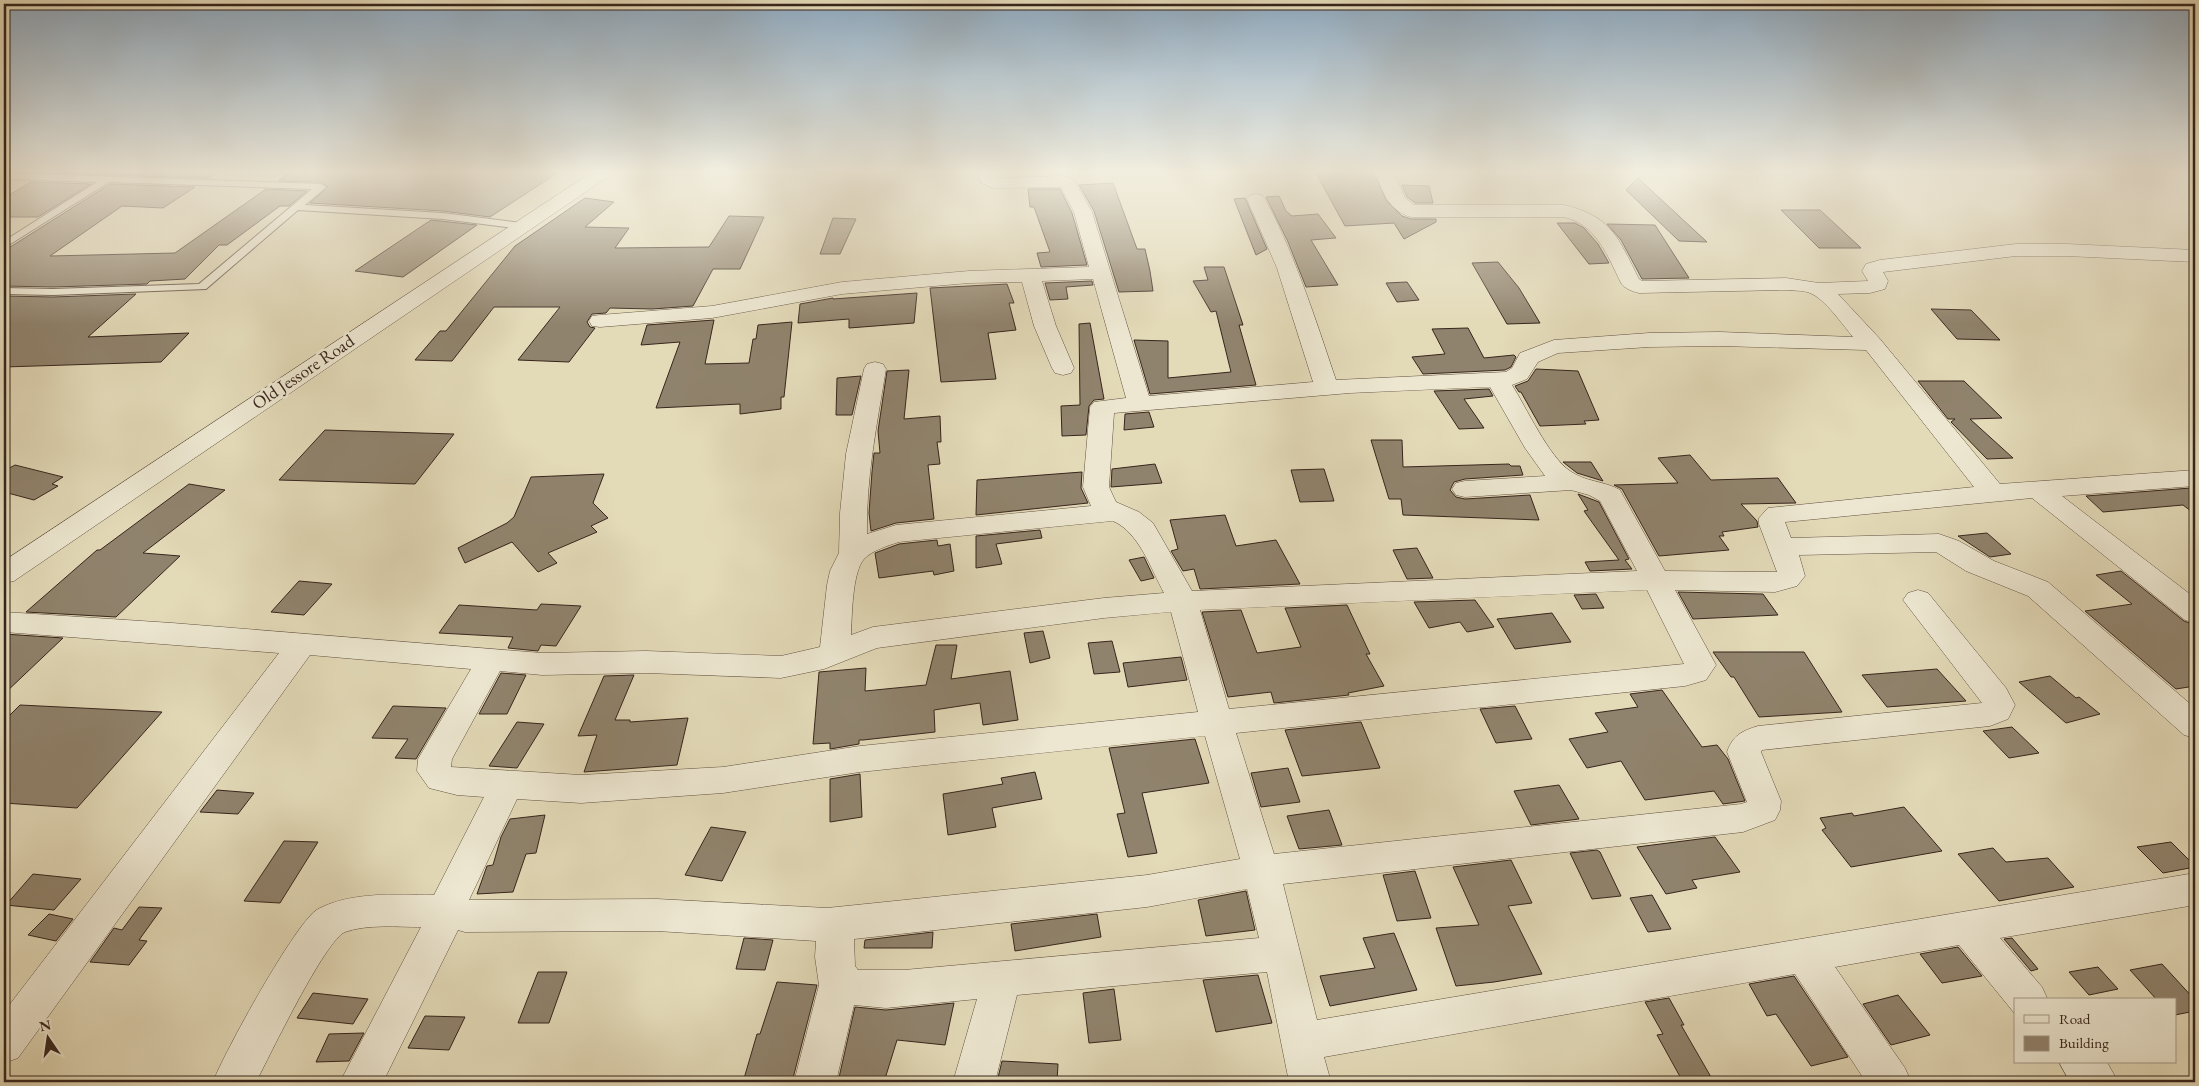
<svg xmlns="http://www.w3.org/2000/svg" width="2199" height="1086" viewBox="0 0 2199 1086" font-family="'EB Garamond',serif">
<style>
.building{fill:#90836d;stroke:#37251c}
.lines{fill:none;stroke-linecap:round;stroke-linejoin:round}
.service-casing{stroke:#625243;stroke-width:2}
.minor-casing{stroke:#625243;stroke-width:1}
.tertiary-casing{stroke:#625243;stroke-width:1}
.service{fill:#ede7d1;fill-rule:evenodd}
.minor{fill:#ede7d1;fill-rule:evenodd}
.tertiary{fill:#ede7d1;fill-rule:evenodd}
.labels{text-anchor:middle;stroke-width:5;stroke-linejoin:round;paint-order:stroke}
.street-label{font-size:18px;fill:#37251c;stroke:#ede7d1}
</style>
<rect width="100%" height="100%" fill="#e3dab8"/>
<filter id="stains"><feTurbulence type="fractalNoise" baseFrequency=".004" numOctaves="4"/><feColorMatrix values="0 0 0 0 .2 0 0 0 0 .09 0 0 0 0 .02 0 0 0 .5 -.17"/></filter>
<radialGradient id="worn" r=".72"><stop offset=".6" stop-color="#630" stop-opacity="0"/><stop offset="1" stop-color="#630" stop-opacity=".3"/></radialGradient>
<path class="building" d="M49,172H218L208,178L47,173Z
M291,172H559L490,217L443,211L310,203L328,187L321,182L278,181Z
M1351,172L1374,173L1386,200L1402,216L1411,219H1436V222L1404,239L1394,223L1345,226L1316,173Z
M1638,178L1707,242L1679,241L1626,190Z
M31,182L91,184L38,217H4V198Z
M1113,183L1137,249H1145L1150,271L1153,291L1119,292L1094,211L1079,185Z
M110,184L195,187L163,208L122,206L50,256L175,253L266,189L307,191L289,206H280L227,245H219L185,279L150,281L147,284L53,287L4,286V251Z
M1402,185L1429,186L1433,203H1415L1407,197Z
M1028,189H1060L1072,213L1087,265L1041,267L1037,253L1050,252L1034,207H1030Z
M1279,196L1286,211L1292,216L1318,214L1336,238L1311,240L1338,285L1306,287L1288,242L1266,197Z
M585,198L614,202L585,227L629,228L615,248L709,247L729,216L764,217L740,269H713L693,306L652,309L610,308L606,313L592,314L587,322L590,327L595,328L569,362L518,360L560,307H494L452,361L415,360L440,331H446L515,246Z
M1245,198L1267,249L1256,255L1234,199Z
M1781,210H1820L1861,248H1819Z
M833,218L856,219L840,254H820Z
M431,220L477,225L403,277L355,271Z
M1557,223H1575L1584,228L1598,244L1609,263L1589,264Z
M1607,224L1655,225L1689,278L1642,279L1621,240Z
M1498,262L1519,288L1540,323L1507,324L1472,263Z
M1204,267H1224L1243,325H1239L1256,385L1150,394L1134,340L1168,341V378L1231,372L1216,311L1211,312L1193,281L1208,280Z
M1092,281L1093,285L1066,287L1068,299L1050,300L1045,283Z
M1407,282L1419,300L1397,302L1386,283Z
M1007,284L1014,303H1009L1016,330L988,333L996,379L941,382L930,288Z
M917,293L914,323L849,328V319L798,323L800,304L833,298V299Z
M136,294L88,337L189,333L161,362L4,367V296L53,297Z
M1931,309L1971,310L2000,340L1957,339Z
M714,320L705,364L749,363L753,339H756L758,325L792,322L784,397H781V409L740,414V404L656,408L680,342L641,345L647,325Z
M1090,323L1104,399L1094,400L1089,406L1086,435L1062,436L1061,406L1080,405L1079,324Z
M1468,328L1484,358L1514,355L1516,357L1511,367L1505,370L1423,374L1412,357L1445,354L1432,329Z
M1536,369L1578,371L1599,420L1584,421L1586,424L1540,426L1521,392H1519L1515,386L1528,381Z
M909,370L904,419L940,416L941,442H937L940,464L928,465L934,519L896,523L871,531L869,513L872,472L874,453H880L878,431L887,371Z
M861,376L852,415H836L837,378Z
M1918,381H1964L2002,418L1970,419L2013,458L1987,459L1951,422L1955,419H1948Z
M1489,389L1493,396L1464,399L1484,428L1459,429L1434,391Z
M1149,412L1154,427L1124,430L1125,414Z
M325,430L454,434L415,484L279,480Z
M1371,440H1402L1403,467L1509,464L1511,466H1520L1523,475L1465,479L1454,482L1450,490L1456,497L1465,499L1530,495L1539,520L1403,515L1401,499H1389Z
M1690,455L1711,480L1778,478L1796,503L1741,504L1757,521L1758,527L1722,532L1724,536H1719L1729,550L1659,556L1622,489L1614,485L1678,483L1658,458Z
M1563,462H1591L1603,481L1577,473Z
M1155,464L1162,483L1111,487L1112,469Z
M15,465L63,477L52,484L58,486L34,500L4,492V471Z
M1324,469L1334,501L1300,502L1291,470Z
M1082,472L1081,488L1088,503L976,515L977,480Z
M604,474L593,503L608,518L591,526L597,532L548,553L557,563L538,572L512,542L465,563L458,548L507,523L514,517L531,477Z
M189,484L225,490L143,553L180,556L116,617L26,612L97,550H100Z
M2191,488L2195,491V514L2183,505L2103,512L2086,496Z
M1578,494L1599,502L1629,559L1625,560L1632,569L1590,571L1585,562L1619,560L1584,511L1588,510Z
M1225,515L1236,546L1276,540L1300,584L1200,589L1194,569L1183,571L1171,551L1178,549L1170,520Z
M1040,530L1042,538L996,544L1002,564L976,568V536Z
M1987,533L2011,554L1990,557L1958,536Z
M937,540L938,546L950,544L954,571L934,575L933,571L879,578L875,553L899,544Z
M1417,548L1433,578L1407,579L1393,550Z
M1144,557L1154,578L1141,581L1129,560Z
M2121,571L2184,621L2195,625V686L2176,689L2085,611L2132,604L2096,575Z
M299,581L332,584L304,615L271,612Z
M1678,592L1761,594H1763L1778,615L1693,619Z
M1596,594L1604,608L1582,609L1574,595Z
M1475,600L1494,627L1467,632L1460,622L1429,628L1414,602Z
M541,604L581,606L556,646L541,645L538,651L508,648L513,637L439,633L459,605L537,610Z
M1347,605L1370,654H1366L1384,686L1348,693L1349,695L1274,703L1271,692L1228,697L1202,612L1241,610L1257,653L1301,647L1285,608Z
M1552,613L1571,642L1515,649L1497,619Z
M1043,631L1050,658L1030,663L1024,633Z
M4,634L63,638L4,694Z
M1112,641L1120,672L1094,674L1088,643Z
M936,645H957L951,679L1010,671L1018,720L983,725L980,703L934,710L935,732L863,740H859V744L830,749V743L813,744L819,672L866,668L865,691L926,685Z
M1713,652H1804L1842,712L1759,717L1734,677H1731Z
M1181,657L1187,680L1128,687L1123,663Z
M1937,669L1966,701L1887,707L1862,675Z
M501,673L526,675L507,714H479Z
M634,675L615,720H630V722L688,718L677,765L584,772L597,735L578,736L604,676Z
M2050,676L2076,698L2079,697L2100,714L2066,723L2019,682Z
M1662,690L1702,747L1717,745L1728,759L1745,801L1723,804L1714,791L1645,800L1621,761L1587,768L1569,739L1608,732L1595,713L1638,707L1630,694Z
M20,705L162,712L77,808L4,803V721Z
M393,706L446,708L416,759L395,758L408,739L372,738Z
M1515,706L1532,739L1496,743L1480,709Z
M517,722L544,724L517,768L489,766Z
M1361,722L1380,768L1302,776L1285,730Z
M2012,727L2039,753L2009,758L1983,731Z
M1195,739L1209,783L1142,793L1157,853L1128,857L1117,814L1125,813L1109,748Z
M1288,768L1300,802L1261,807L1251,773Z
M1035,772L1042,799L992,808L996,827L948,835L943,794L1003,784L1001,778Z
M860,774L862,817L830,822V779Z
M1559,785L1579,819L1531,825L1514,791Z
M217,790L254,793L238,814L200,812Z
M1904,807L1942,851L1851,867L1822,830L1826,828L1820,818L1852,813L1854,816Z
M1329,810L1342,845L1299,849L1287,816Z
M545,815L536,853L526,854L513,892L477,894L487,866L493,865L501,837L510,819Z
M711,827L746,832L722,881L685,875Z
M1715,837L1740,872L1692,880L1697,888L1666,894L1637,847Z
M284,841L318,842L280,903L244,901Z
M2171,842L2195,866V867L2163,873L2137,847Z
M1993,848L2006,862L2048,858L2074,887L1999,901L1958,854Z
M1597,850L1600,852L1621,896L1592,899L1570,853Z
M1511,860L1532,903L1508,906L1542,974L1494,982L1456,986L1436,928L1479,925L1453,867Z
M1415,871L1431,918L1397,921L1383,875Z
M33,874L81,879L54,910L6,905Z
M1246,891L1255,930L1206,936L1198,900Z
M1652,895L1671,929L1648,932L1630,898Z
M139,907L162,908L139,940L147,941L129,965L90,962L114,928L122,930Z
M49,914L73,919L56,941L28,935Z
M1097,914L1101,937L1015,951L1011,924Z
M933,932L932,948H864L865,940Z
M1394,933L1417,990L1330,1006L1320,976L1375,968L1363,938Z
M744,938L773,940L765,970L736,969Z
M2012,938L2038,969L2031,971L2004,939Z
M1958,947L1982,976L1942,983L1920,954Z
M2162,964L2195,1000V1011L2175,1015V1000H2157L2130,970Z
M2098,967L2118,989L2089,995L2069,972Z
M538,972H567L549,1023H518Z
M1258,975L1272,1023L1216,1032L1203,980Z
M1794,976L1848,1057L1811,1066L1776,1014L1767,1016L1749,984Z
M777,982L817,985L792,1082H743L757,1034H760Z
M1114,989L1121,1040L1089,1043L1083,993Z
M313,993L368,999L353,1024L297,1018Z
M1898,995L1930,1035L1891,1045L1863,1004Z
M1669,998L1684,1025H1681L1711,1077L1706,1078L1709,1082H1683L1657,1035L1663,1034L1645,1002Z
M954,1003L945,1045L897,1040L884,1082H838L855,1007L886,1010Z
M425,1016L465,1017L449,1050L408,1048Z
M364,1033L349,1061L316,1062L329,1034Z
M1002,1061L1058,1064L1057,1082H997Z"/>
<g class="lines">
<defs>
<path id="service" d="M4,173L321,184L326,187L324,189L305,205L443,213L521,223L526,226L521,229L443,219L298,210L206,289L53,295L4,294V288L53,289L199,284L312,189L109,182L4,248V241L97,182L4,179Z"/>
<path id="minor" d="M977,172H995L997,178L1063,176L1074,180L1092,212L1149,396L1313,382L1277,268L1247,199L1250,195L1256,194L1262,195L1265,199C1296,257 1315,318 1336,380L1506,372L1512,368L1520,353L1554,340L1649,333L1720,332L1853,337C1843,325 1825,299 1810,293C1803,290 1794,291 1786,290L1639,293C1632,291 1625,289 1621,283C1607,255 1597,225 1564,217H1411C1389,211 1382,191 1376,172H1394L1405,198L1414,205H1564C1613,217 1618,238 1639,279L1642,281L1786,278L1819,283L1868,281L1862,271L1866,264L1880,260L2016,244H2067L2195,250V262L2067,256H2016L1883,272L1888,281L1885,289L1870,293L1838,294L1880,339L2000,484L2195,470V486L2062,496L2195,598V623L2185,620L2032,498L1785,522L1791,538L1939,534L1959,541L1994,561L2048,582L2195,708V738L2184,735L2028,596L1966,571L1936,552L1799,555L1805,576L1797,586L1775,592L1675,590L1716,665L1706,680L1685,686L1236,733L1274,854L1741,804L1747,802L1727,752C1733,735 1742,731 1758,726L1982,703L1903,600L1908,593L1918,590L1928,593L2006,688L2015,705L2008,719L1990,726L1762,750L1761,752L1781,801L1780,810L1775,820L1743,832L1283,884L1317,1020L2195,873V905L2000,938L2042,987L2048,1000H2015V1014L1959,945L1835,967L1905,1068L1911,1082H1866L1795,974L1324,1057L1331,1082H1289L1267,972L1017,995L995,1082H953L977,999L886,1008L854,1005L836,1082H794L819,985L815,957L816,941L657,931L465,932L458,930L383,1082H340L421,927C398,927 367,924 345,932C325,940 269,1057 256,1082H213C223,1055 296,921 318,909C353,891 396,895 434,895L484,797L457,795L429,788L417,771L418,759L471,669L310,655L18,1058L4,1063V1012L279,653L4,632V612L172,623L542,653L646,651L781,656L820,647L827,585L830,571L839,553L840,513L846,454L864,369L867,364L875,362L883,364L886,369C877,424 866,478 867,534L896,525L1091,506L1083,487L1090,407L1094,402L1126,398L1093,279L1042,281L1056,326L1074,368L1071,373L1063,375L1055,373L1052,368L1034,326L1022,282L969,283L842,294L712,318L600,327L592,326L589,321L592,316L600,315L712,306L842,282L969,271L1089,267L1074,212L1061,187L993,188L981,183ZM1720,346L1866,350L1974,487L1768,508L1759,518V524L1777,572L1665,571L1620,490C1605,481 1585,482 1570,471C1549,457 1526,407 1512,385L1527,379L1538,362L1558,353L1649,347ZM1490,387L1525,448L1545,476L1465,481L1456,483L1452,489L1456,495L1465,497L1571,490L1589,495L1600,501L1637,571L1192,591L1153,523L1139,512L1116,502L1109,487L1114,413L1350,393ZM1113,521C1139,532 1151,569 1164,593L1104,598L873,627L851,635C852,617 852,573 864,559C873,550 887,546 899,542ZM1647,590L1684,664L1229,709L1200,610ZM1171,612L1198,712L860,746L723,767L581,775L451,767L452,759L500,671L542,675L646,673L781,678L824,669L877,648L1104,618ZM1205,736L1240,859L1147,875L827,908L657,899L469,900L517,799L581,803L723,793L860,772ZM1247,889L1259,938L904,970H858L855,966L854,939L1147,907Z
M2059,1062H2107L2118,1082H2070Z"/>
<path id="tertiary" d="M592,172H612L609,176L14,581L4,583V561Z"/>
</defs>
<use href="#service" class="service-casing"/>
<use href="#minor" class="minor-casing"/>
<use href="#tertiary" class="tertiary-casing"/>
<use href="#service" class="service"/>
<use href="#minor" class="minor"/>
<use href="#tertiary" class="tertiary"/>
</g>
<linearGradient id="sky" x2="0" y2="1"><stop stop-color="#8faac0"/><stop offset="0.53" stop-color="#f2eedf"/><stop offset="1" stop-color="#f2eedf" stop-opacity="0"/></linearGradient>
<rect width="2199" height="324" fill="url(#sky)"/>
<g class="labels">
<g class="street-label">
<text transform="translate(303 372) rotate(-34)" y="6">Old Jessore Road</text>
</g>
</g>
<rect width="2199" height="1086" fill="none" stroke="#e3dab8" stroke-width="20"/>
<rect x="5" y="5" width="2189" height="1076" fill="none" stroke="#37251c" stroke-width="2.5"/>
<rect x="10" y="10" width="2179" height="1066" fill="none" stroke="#37251c"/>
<rect x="2014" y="998" width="162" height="65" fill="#ede7d1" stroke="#a49989"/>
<rect x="2024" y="1015" width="25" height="8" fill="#ede7d1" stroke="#a49989"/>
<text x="2059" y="1024" font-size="15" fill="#37251c">Road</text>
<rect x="2024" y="1036" width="25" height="15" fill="#90836d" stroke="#a49989"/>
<text x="2059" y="1048" font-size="15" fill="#37251c">Building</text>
<g transform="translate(48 1038) rotate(347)" stroke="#ede7d1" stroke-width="4" paint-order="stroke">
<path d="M0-4L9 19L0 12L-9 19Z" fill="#37251c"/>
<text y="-8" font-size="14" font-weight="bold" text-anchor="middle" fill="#37251c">N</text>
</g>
<rect width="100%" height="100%" filter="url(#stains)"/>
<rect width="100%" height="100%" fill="url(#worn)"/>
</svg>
